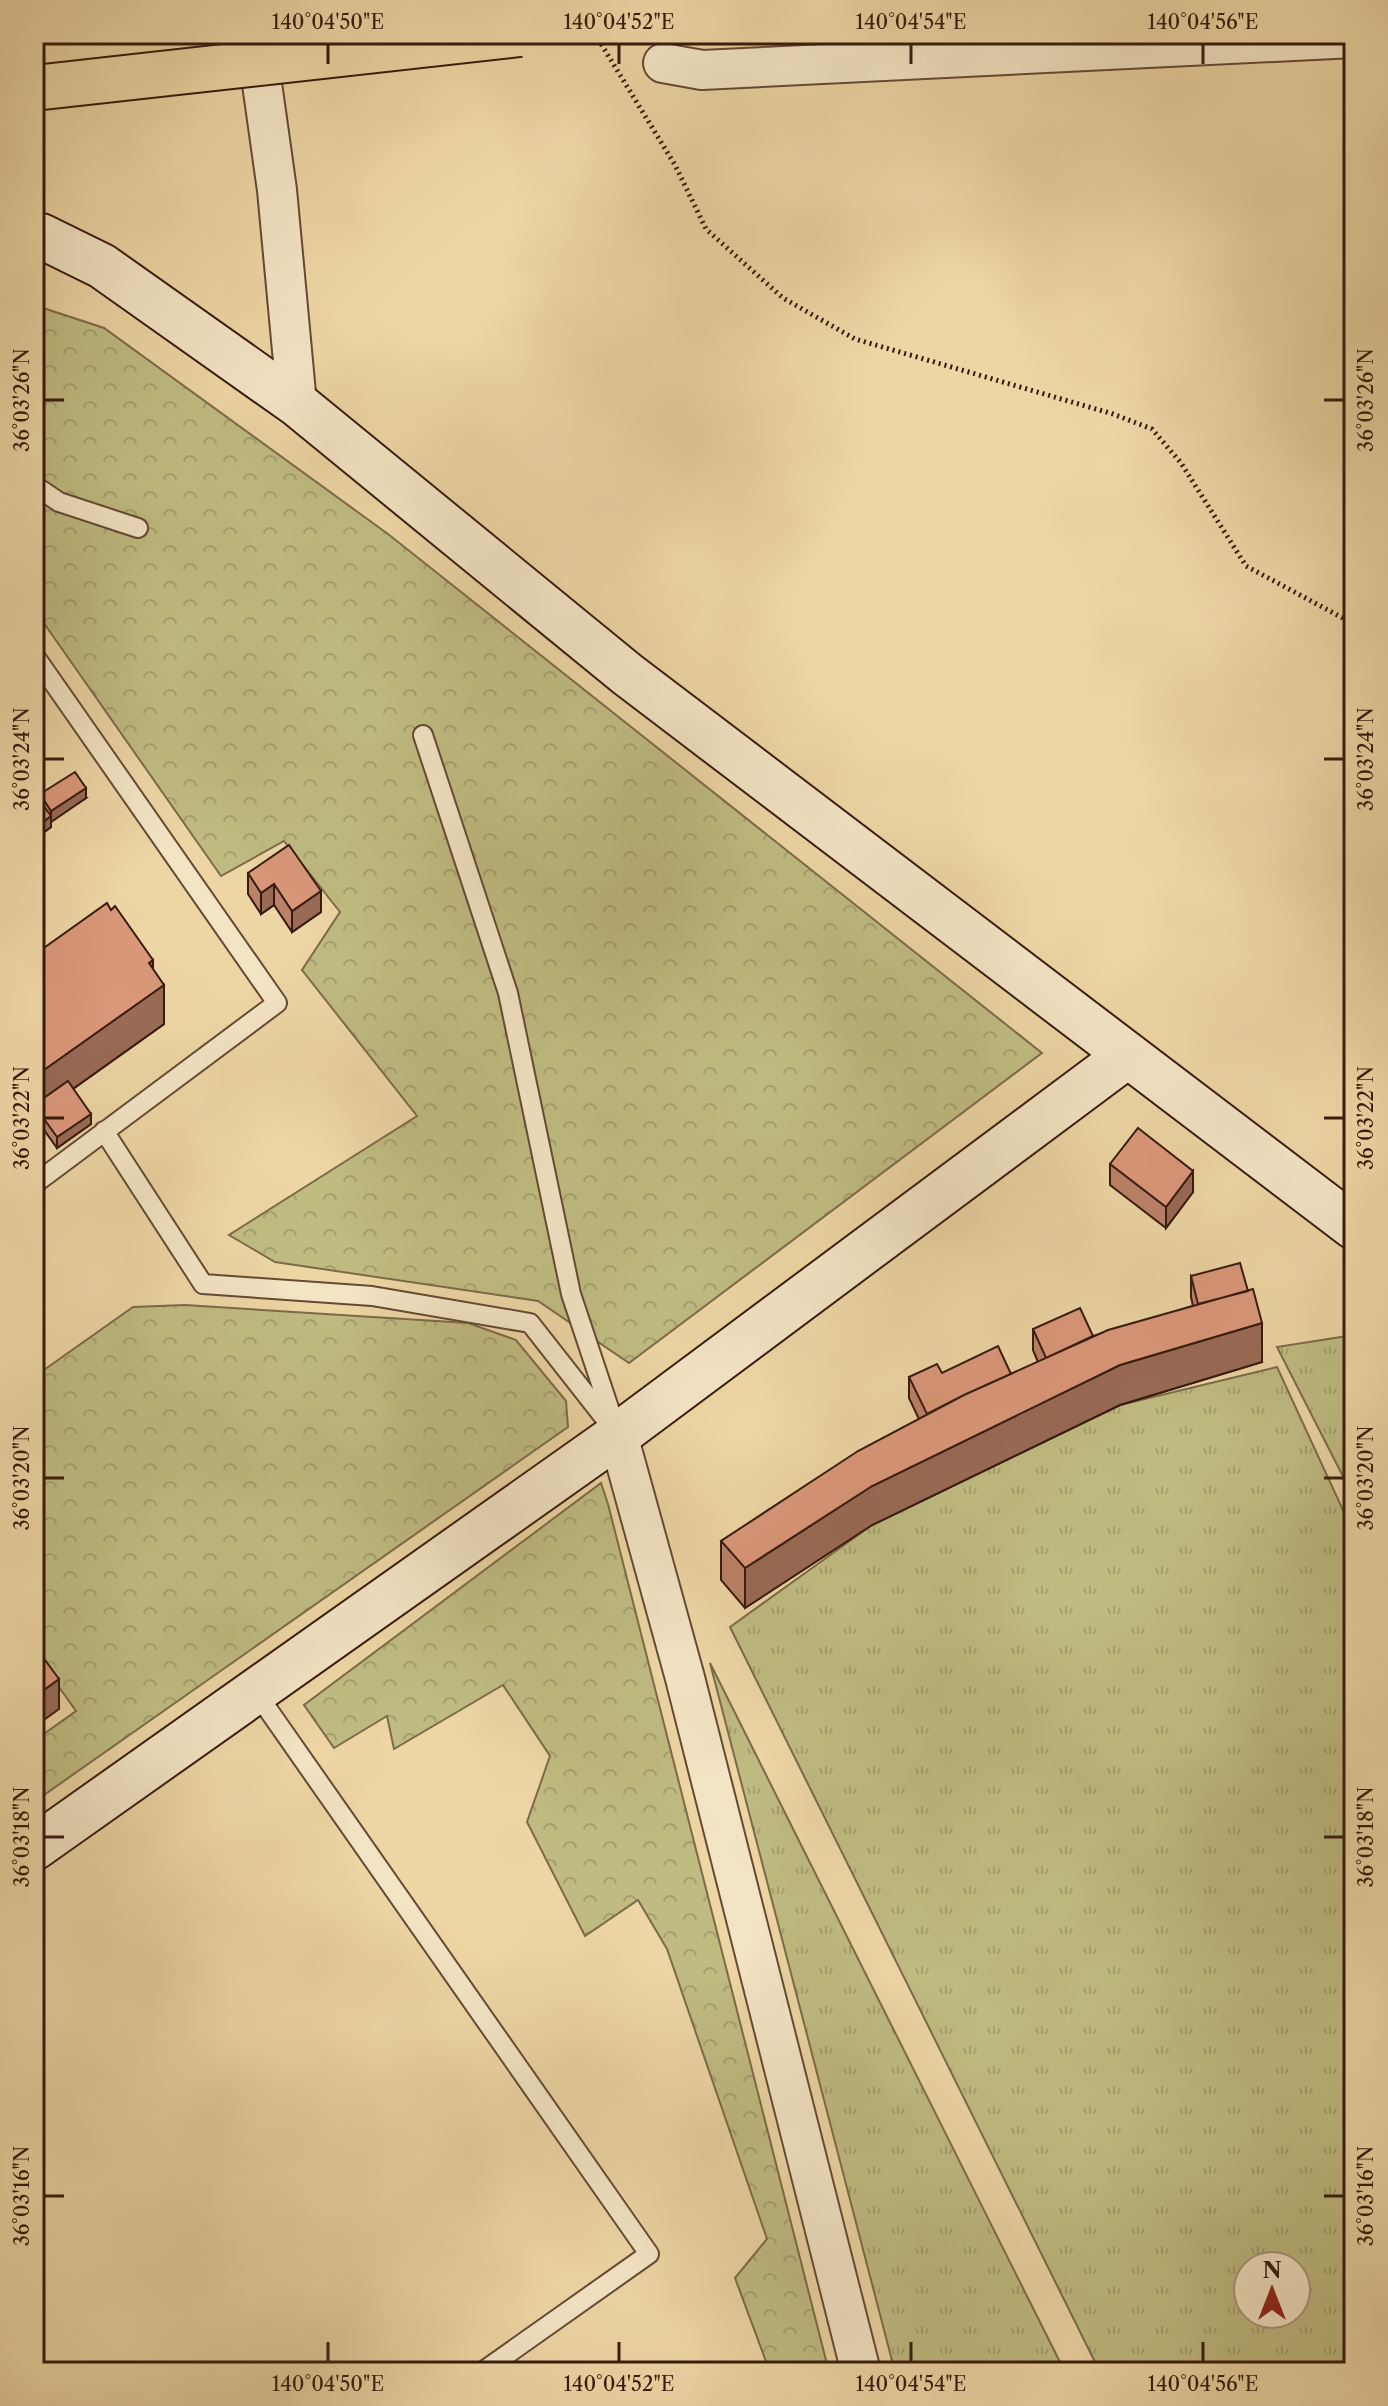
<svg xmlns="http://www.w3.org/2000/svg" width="1388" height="2406" viewBox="0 0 1388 2406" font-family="'Libre Caslon Text',serif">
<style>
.grass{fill:url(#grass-tufts);stroke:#7b6b48;stroke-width:2;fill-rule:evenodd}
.forest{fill:url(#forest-crowns);stroke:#7b6b48;stroke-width:2}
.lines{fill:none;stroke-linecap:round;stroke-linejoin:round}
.lane-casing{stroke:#644a34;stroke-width:22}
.street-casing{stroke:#644a34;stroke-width:42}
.secondary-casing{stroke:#371b0e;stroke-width:48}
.path{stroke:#371b0e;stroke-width:5;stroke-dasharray:2 4;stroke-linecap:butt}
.lane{stroke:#f3e4c4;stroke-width:18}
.street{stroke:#f3e4c4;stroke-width:38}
.secondary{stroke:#f3e4c4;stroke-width:44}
.highway-bridge-casing{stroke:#371b0e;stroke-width:48;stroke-linecap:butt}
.highway-bridge{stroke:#edd5a4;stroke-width:44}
.wall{fill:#bb8269;stroke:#371b0e;stroke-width:2}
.shaded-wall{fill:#996a55;stroke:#371b0e;stroke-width:2}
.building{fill:#da977a;stroke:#371b0e;stroke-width:2}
.ticks{fill:none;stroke:#371b0e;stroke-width:3}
.neatline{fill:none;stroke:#371b0e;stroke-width:3}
.ticks-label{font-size:20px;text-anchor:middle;fill:#371b0e}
</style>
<defs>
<pattern id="grass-tufts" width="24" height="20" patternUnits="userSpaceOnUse" patternTransform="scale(2)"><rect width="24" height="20" fill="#bfbb81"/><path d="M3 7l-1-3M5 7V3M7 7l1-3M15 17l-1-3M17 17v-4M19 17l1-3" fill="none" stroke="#a5a06e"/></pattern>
<pattern id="forest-crowns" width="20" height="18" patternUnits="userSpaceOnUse" patternTransform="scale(2)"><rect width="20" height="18" fill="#bfbb81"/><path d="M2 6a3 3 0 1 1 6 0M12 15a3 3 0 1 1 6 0" fill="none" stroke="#a5a06e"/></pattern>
</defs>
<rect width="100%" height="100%" fill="#edd5a4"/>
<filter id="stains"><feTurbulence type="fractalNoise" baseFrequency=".0025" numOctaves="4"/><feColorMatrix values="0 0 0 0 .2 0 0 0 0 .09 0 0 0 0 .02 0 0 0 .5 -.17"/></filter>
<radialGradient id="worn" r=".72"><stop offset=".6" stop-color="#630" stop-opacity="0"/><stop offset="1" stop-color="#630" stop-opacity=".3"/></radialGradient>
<path class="grass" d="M1354,1335V1498L1277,1347Z
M1277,1367L1354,1534V2372H1100L730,1627L872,1525L1120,1405ZM1248,2266H1296V2314H1248Z
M710,1663L1065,2372H895Z"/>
<path class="forest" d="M34,305L104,328L388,534L1042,1053L629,1363L538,1301L275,1262L229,1235L417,1116L302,970L340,912L284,841L221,876L34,609Z
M185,1305L468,1323L516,1340L566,1401L568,1427L34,1802V1741L76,1711L34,1652V1377L133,1307Z
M601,1483L608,1504L829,2372H770L735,2278L767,2239L667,1949L638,1900L585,1936L527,1822L550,1756L503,1685L394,1749L387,1716L334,1748L304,1705Z"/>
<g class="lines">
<defs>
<path id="lane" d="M34,485L59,502L138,528
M34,655L277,1003L37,1182
M423,735L508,993L571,1294L618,1435
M104,1131L203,1284L372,1296L530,1323L610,1425
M255,1691L649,2254L482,2372"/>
<path id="street" d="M255,34L277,190L297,404
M663,63L702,70L1354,38
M618,1435L685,1678L861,2372"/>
<path id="secondary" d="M34,235L41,236L102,266L297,404L627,674L1354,1227
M34,1848L618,1435L1128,1055"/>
</defs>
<use href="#lane" class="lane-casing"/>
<use href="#street" class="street-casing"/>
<use href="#secondary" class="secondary-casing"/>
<path class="path" d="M595,34L675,165L706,229L783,298L855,339L1113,414L1152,429L1181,463L1246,566L1354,624"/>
<use href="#lane" class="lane"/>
<use href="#street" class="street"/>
<use href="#secondary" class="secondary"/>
<defs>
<path id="highway-bridge" d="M34,88L520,34"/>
</defs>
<use href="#highway-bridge" class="highway-bridge-casing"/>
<use href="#highway-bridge" class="highway-bridge"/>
</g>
<path class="wall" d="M34,793L40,802V794L86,798L51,821V827L43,833L34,820Z
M248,873L321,891V912L292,932L274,905L261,914L248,894Z
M34,955L153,970L164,1024L73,1089L91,1124L57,1148L34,1116Z
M1110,1164L1193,1192L1166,1228L1110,1185Z
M1191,1276L1262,1362L1120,1405L872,1525L745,1608L721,1580V1541L919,1419L909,1398V1377L942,1373L1011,1374L1038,1362L1033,1350V1329L1093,1336L1193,1306L1191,1297Z"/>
<path class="shaded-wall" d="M38,712V751L34,754V715Z
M86,788V798L51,822V811Z
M51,816V827L43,833V822Z
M274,884V905L261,914V893Z
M321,891V912L292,932V911Z
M153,960V992L164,985V1024L39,1113L34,1105V1116V1077L149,963Z
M91,1114V1124L57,1148V1137Z
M1193,1171V1192L1166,1228V1207Z
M1262,1323V1362L1120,1405L872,1525L745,1608V1568L872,1486L1120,1365Z
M59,1679V1709L34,1727V1697Z"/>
<path class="building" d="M75,772L86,788L51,811L40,794Z
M34,793L51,816L43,822L34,810Z
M289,845L321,891L292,911L274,884L261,893L248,873Z
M107,903L111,910L115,906L153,960L149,963L164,985L34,1077V955Z
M68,1081L91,1114L57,1137L34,1105Z
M1138,1128L1193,1171L1166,1207L1110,1164Z
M1240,1263L1248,1291L1198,1304L1191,1276Z
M1253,1289L1262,1323L1120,1365L872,1486L745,1568L721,1541L858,1451L964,1395L1108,1330Z
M1080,1308L1093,1336L1046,1358L1033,1329Z
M998,1346L1011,1374L964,1395L927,1414L909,1377L937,1364L942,1373Z
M34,1645L59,1679L34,1697Z"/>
<path class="ticks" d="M328,44V64M619,44V64M911,44V64M1203,44V64M44,400H64M1324,400H1344M44,759H64M1324,759H1344M44,1118H64M1324,1118H1344M44,1478H64M1324,1478H1344M44,1837H64M1324,1837H1344M44,2196H64M1324,2196H1344M328,2342V2362M619,2342V2362M911,2342V2362M1203,2342V2362"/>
<rect width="1388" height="2406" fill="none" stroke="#edd5a4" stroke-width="88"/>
<g transform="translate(1272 2290)"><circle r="38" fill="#f3e4c4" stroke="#a8947b" stroke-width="2"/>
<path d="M0-6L14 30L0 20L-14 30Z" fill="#8f2418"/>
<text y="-12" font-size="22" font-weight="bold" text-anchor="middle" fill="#371b0e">N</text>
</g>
<rect x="44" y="44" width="1300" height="2318" class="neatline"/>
<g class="ticks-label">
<text x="328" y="29">140°04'50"E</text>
<text x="619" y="29">140°04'52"E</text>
<text x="911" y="29">140°04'54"E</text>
<text x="1203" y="29">140°04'56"E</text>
<text transform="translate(22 400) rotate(-90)" y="7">36°03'26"N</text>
<text transform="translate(1366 400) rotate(-90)" y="7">36°03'26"N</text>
<text transform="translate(22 759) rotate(-90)" y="7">36°03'24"N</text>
<text transform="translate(1366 759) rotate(-90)" y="7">36°03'24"N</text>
<text transform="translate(22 1118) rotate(-90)" y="7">36°03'22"N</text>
<text transform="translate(1366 1118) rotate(-90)" y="7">36°03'22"N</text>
<text transform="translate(22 1478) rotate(-90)" y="7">36°03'20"N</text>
<text transform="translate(1366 1478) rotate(-90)" y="7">36°03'20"N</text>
<text transform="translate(22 1837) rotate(-90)" y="7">36°03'18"N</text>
<text transform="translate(1366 1837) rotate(-90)" y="7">36°03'18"N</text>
<text transform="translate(22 2196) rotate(-90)" y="7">36°03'16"N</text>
<text transform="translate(1366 2196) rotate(-90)" y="7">36°03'16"N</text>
<text x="328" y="2391">140°04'50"E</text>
<text x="619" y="2391">140°04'52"E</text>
<text x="911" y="2391">140°04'54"E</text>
<text x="1203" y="2391">140°04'56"E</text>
</g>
<rect width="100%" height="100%" filter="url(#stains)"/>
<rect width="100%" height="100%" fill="url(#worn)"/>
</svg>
